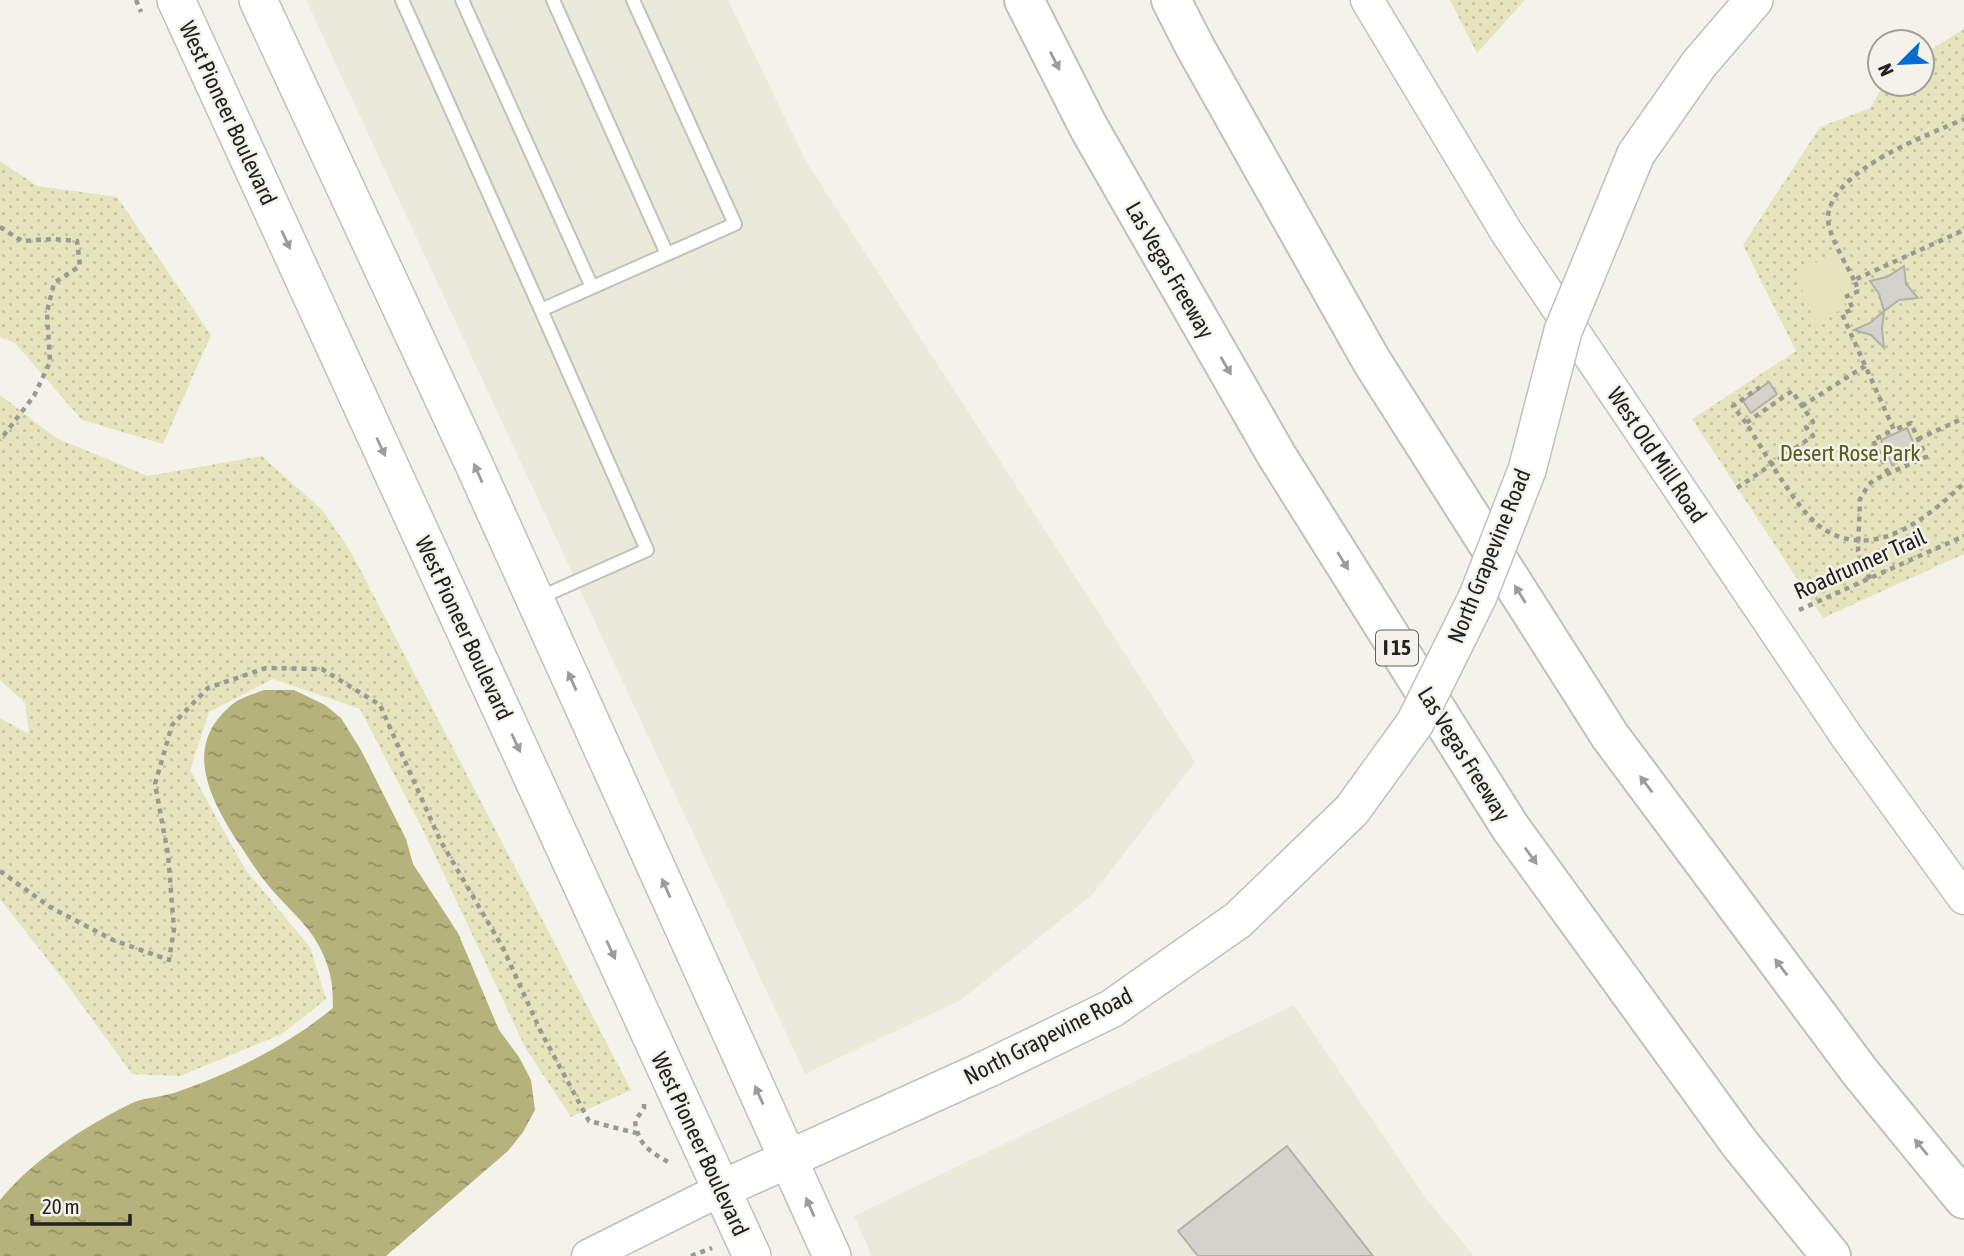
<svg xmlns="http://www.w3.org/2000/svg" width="1964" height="1256" viewBox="0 0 1964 1256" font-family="'Asap Condensed',sans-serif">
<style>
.built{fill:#eaeadb}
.grass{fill:url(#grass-dots)}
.pitch{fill:#e5e4bc}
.water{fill:url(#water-ripples)}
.building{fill:#d3d2cb;stroke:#b0b0a9;stroke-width:2}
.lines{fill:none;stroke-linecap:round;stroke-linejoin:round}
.service-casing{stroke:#c1c1ba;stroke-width:16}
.tertiary-casing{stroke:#c1c1ba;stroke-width:35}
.secondary-casing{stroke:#c1c1ba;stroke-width:40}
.motorway-casing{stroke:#c1c1ba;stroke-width:42}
.path{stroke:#9a9a95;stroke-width:4.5;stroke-dasharray:5 5;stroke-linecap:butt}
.service{stroke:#fff;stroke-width:12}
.tertiary{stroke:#fff;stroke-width:32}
.secondary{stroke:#fff;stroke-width:37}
.motorway{stroke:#fff;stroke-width:38}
.secondary-bridge-casing{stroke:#c1c1ba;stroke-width:40;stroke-linecap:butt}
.secondary-bridge{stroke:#fff;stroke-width:37}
.oneway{fill:#9c9c9b}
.labels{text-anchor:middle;stroke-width:5;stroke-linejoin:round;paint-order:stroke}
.shield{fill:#f3f3ec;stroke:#61615d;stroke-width:2}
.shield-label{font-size:21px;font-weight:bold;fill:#232220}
.street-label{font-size:23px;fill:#232220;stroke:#f3f3ec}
.park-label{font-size:23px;fill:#5e5b1a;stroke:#f3f3ec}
</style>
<defs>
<pattern id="grass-dots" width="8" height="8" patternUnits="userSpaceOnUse" patternTransform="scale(1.75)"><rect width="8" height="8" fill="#e5e4bc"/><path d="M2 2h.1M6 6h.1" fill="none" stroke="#c4c3a1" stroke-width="1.8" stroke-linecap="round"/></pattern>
<pattern id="water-ripples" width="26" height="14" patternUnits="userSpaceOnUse" patternTransform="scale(1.75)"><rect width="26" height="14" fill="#b5b37b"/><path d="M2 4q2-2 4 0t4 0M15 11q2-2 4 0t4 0" fill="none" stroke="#939164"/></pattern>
</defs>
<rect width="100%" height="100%" fill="#f3f3ec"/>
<path class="built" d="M306,0H728L807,163L1195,762L1092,895L961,1000L805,1074Z
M1294,1005L1425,1197L1474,1256H872L854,1216Z"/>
<path class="grass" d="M1450,0H1525L1477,53Z
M1964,29V554L1823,618L1692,419L1796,351L1743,245L1820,127L1870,108L1884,84H1922V55Z
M0,161L37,186L117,197L211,335L163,444L82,420L15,343L0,337Z
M0,395L56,438L148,476L262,456L323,511L351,552L631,1090L571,1117L526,1049L425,834L360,709L273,679L209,712L190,770L245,869L310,947L326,999L282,1034L180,1076L132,1074L63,979L0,899V718L29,734L25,703L0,680Z"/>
<path class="pitch" d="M1838,253L1854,290L1841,296L1846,308L1816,321L1794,272Z"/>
<path class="water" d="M264,690H294L325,705L341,718L361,750L406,839L413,864L458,933L499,1030L519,1057L531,1080L535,1110L523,1132L508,1151L386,1256H0V1200C33,1160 82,1128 128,1105C142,1097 158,1098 174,1093C230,1074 287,1046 333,1008C333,984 331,969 319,946C307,923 284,905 268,885C256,871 247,855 237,841C208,795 182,744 234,703C242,697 254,694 264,690Z"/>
<path class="building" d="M1904,266L1906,284L1918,298L1899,300L1884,311L1879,294L1870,281L1887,277Z
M1884,311L1882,329L1884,348L1871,335L1854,330L1870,323Z
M1769,382L1777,394L1751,413L1743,401Z
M1907,428L1918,453L1892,465L1881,440Z
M1287,1146L1373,1256H1198L1178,1231Z"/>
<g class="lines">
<defs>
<path id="service" d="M402,0L541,310
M462,0L592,287
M553,0L667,254
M539,598L647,550L541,310L735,224L633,0"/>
<path id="tertiary" d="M1367,0L1507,233L1847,737L1964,898
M588,1256L720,1190"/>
<path id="secondary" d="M176,0L752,1256
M258,0L472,460L832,1256
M1636,154L1699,64L1754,0
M720,1190L989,1068L1111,1009L1238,920L1352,810"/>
<path id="motorway" d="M1024,0L1089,128L1277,456L1510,827L1740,1144L1831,1256
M1171,0L1195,47L1371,360L1610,736L1860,1072L1964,1199"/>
</defs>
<use href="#service" class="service-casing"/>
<use href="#tertiary" class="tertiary-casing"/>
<use href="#secondary" class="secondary-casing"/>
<use href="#motorway" class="motorway-casing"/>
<path class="path" d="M136,0L141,12
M0,227L22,241L53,239L77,241L80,266L54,283L47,312L50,362L34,396L0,440
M1854,280C1847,266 1826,231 1828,216C1833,169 1926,136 1964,119
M1802,406L1865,366
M1746,423L1733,406L1760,387
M1918,439L1964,418
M1888,473L1873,440L1894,430
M1737,488L1813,436L1806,427L1813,422L1792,391L1746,423C1764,451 1794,505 1818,525C1870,565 1927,519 1964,483
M1870,579L1858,551L1860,499L1869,484L1876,479L1926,457L1911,423L1894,430L1842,314L1853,309L1847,296L1859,291L1854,280L1964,230
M1799,610L1964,536
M0,871L50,907L113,940L169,960L174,929L168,854L155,784L172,725L208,688L266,668L322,669L380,705L440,840L503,948L541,1032L589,1121L636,1133
M644,1104V1108L635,1121C638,1145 650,1152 670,1163
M691,1256L712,1248"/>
<use href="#service" class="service"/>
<use href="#tertiary" class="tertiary"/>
<use href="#secondary" class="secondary"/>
<use href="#motorway" class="motorway"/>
<defs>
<path id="secondary-bridge" d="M1352,810L1415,723L1478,596L1527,470L1563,331L1636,154"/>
</defs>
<use href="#secondary-bridge" class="secondary-bridge-casing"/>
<use href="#secondary-bridge" class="secondary-bridge"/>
</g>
<defs><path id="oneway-solid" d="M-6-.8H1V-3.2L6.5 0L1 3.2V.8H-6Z" transform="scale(1.75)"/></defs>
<g class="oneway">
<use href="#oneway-solid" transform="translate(1055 61) rotate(63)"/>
<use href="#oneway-solid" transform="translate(286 240) rotate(65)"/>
<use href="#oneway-solid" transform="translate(1226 366) rotate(60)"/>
<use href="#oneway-solid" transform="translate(381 447) rotate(65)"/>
<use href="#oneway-solid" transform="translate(478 473) rotate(-114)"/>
<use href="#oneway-solid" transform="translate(1343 561) rotate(58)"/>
<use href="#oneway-solid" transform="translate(1520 594) rotate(-122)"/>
<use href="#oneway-solid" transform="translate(572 681) rotate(-114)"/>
<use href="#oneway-solid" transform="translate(516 743) rotate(65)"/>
<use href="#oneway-solid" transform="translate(1646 784) rotate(-127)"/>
<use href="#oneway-solid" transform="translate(1531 856) rotate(54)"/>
<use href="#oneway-solid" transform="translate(666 888) rotate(-114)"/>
<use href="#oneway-solid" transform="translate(611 950) rotate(65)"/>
<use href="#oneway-solid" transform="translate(1781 967) rotate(-127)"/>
<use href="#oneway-solid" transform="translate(759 1095) rotate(-114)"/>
<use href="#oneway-solid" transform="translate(1921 1147) rotate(-129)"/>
<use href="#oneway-solid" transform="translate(810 1207) rotate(-114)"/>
</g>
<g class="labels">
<rect class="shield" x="1376" y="630.5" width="42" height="35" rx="5"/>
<g class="shield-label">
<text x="1397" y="655">I 15</text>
</g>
<g class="street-label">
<text transform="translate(228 113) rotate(65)" y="8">West Pioneer Boulevard</text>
<text transform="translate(1170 270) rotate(60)" y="8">Las Vegas Freeway</text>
<text transform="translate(1657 455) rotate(56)" y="8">West Old Mill Road</text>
<text transform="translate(1489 556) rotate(-68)" y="8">North Grapevine Road</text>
<text transform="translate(1860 564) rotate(-24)" y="8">Roadrunner Trail</text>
<text transform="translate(464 628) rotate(65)" y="8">West Pioneer Boulevard</text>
<text transform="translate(1464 754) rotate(58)" y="8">Las Vegas Freeway</text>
<text transform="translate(1048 1036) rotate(-27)" y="8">North Grapevine Road</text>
<text transform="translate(700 1144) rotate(65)" y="8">West Pioneer Boulevard</text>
</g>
<g class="park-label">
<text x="1850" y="461">Desert Rose Park</text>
</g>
</g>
<g transform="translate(1901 63) rotate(246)"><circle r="33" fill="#f3f3ec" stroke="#a09f9a" stroke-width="2"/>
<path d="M0-5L12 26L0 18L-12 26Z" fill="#066bd3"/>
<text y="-10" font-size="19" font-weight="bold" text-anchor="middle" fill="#232220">N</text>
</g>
<path d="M32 1214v10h98v-10" fill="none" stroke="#232220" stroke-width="3.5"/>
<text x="42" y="1214" font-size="21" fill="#232220" stroke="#f3f3ec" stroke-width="5" paint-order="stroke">20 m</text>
</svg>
